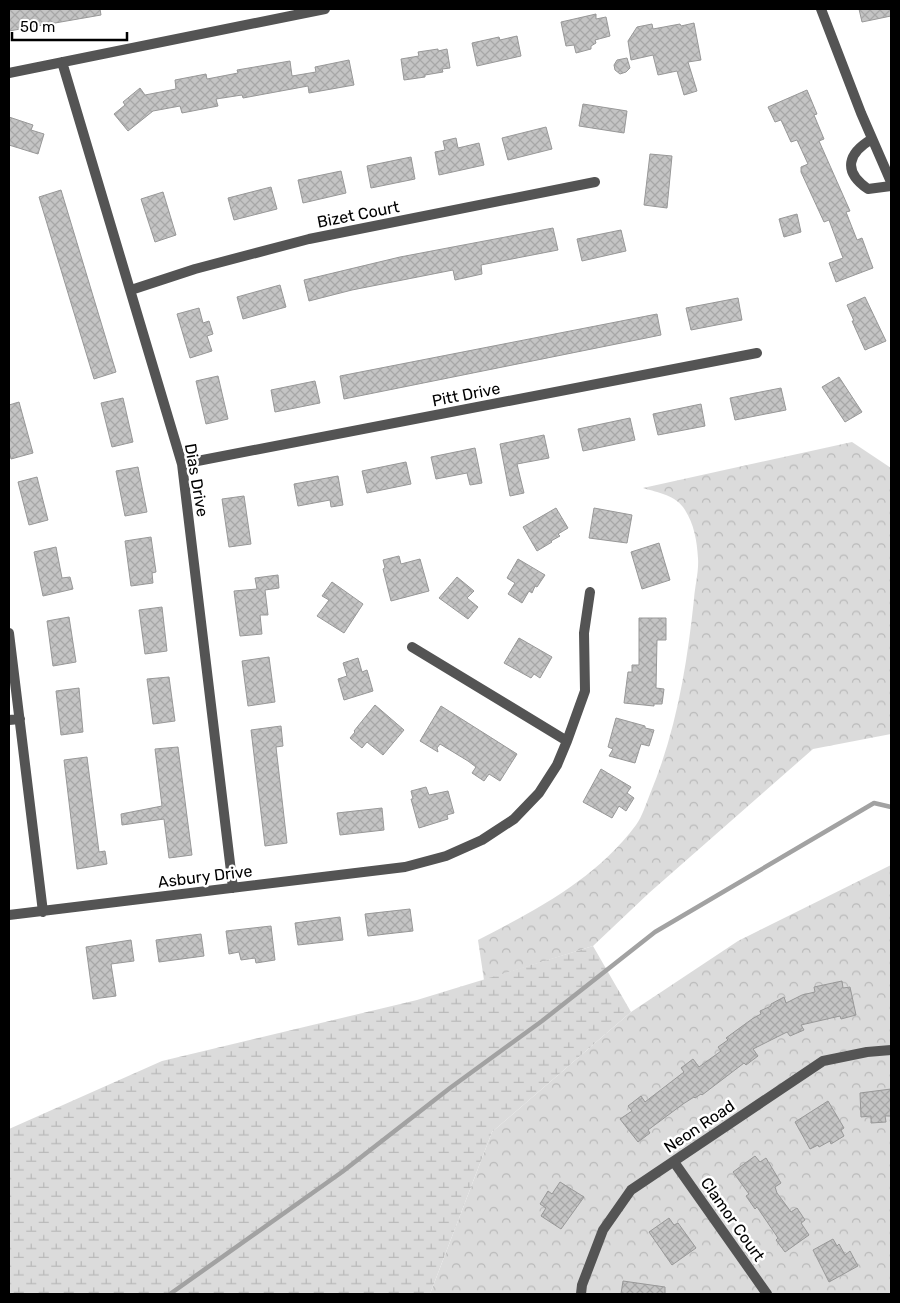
<svg xmlns="http://www.w3.org/2000/svg" width="900" height="1303" viewBox="0 0 900 1303" font-family="Rubik,sans-serif">
<style>
.forest{fill:url(#forest-crowns)}
.wetland{fill:url(#wetland-marsh)}
.lines{fill:none;stroke-linecap:round;stroke-linejoin:round}
.stream{stroke:#a2a2a2;stroke-width:4.5}
.building{fill:url(#building-cross-hatch);stroke:#989898}
.street{stroke:#545454;stroke-width:10}
.labels{text-anchor:middle;stroke-width:5;stroke-linejoin:round;paint-order:stroke}
.street-label{font-size:16px;fill:#000;stroke:#fff}
</style>
<defs>
<pattern id="forest-crowns" width="20" height="18" patternUnits="userSpaceOnUse" patternTransform="scale(1.25)"><rect width="20" height="18" fill="#dbdbdb"/><path d="M2 6a3 3 0 1 1 6 0M12 15a3 3 0 1 1 6 0" fill="none" stroke="#bababa"/></pattern>
<pattern id="wetland-marsh" width="20" height="14" patternUnits="userSpaceOnUse" patternTransform="scale(1.25)"><rect width="20" height="14" fill="#dbdbdb"/><path d="M1 5h8M5 5V1M11 12h8M15 12V8" fill="none" stroke="#bababa"/></pattern>
<pattern id="building-cross-hatch" width="8" height="8" patternUnits="userSpaceOnUse" patternTransform="scale(1.25)"><rect width="8" height="8" fill="#c4c4c4"/><path d="M0 0l8 8M0 8l8-8" fill="none" stroke="#a7a7a7"/></pattern>
</defs>
<rect width="100%" height="100%" fill="#fff"/>
<path class="forest" d="M852,442L891,468V734L813,749L649,893L593,946L484,980L478,940C536,910 596,879 636,825C642,817 646,804 650,794C676,732 687,666 694,599C695,586 699,571 698,558C697,541 694,524 685,510C676,495 659,493 643,488Z
M891,865V1294H430L492,1132L631,1012L738,941Z"/>
<path class="wetland" d="M593,946L631,1012L492,1132L430,1294H9V1129L162,1061L417,1000Z"/>
<g class="lines">
<path class="stream" d="M170,1294L342,1172L450,1088L542,1021L655,932L874,803L891,807"/>
</g>
<path class="building" d="M9,9H100L101,15L9,31Z
M859,9H891V16L862,22Z
M596,14V19L606,17L610,36L595,40L596,43L591,46V49L576,53L574,45L566,46L561,22Z
M694,23L701,60L688,62L697,91L684,95L677,71L658,75L653,55L631,60L628,41L637,27L652,24L653,29L680,24L681,26Z
M517,36L521,56L477,66L472,43L499,37L500,40Z
M438,49V51L447,49L450,68L442,69L443,72L425,75V77L404,80L401,59L419,56L418,52Z
M627,58L630,68L626,72L620,74L615,70L614,65L617,60Z
M349,60L354,85L309,93L308,86L243,98L242,95L216,99L218,106L182,113L180,106L153,111L128,131L114,114L125,105L123,102L140,88L145,95L176,89L175,80L206,74L207,79L238,73L237,70L290,61L292,76L316,72L315,67Z
M807,90L817,114L814,115L824,139L819,141L850,211L846,212L857,240L862,238L873,268L836,282L829,263L843,258L829,220L824,222L801,172V167L808,164L797,140L791,142L781,120L775,122L768,107Z
M583,104L627,111L624,133L579,126Z
M9,117L33,125L31,130L44,134L38,154L9,145Z
M546,127L552,149L508,160L502,138Z
M456,138L458,148L479,143L484,165L439,175L435,152L445,150L443,141Z
M650,154L672,156L667,208L644,205Z
M411,157L415,179L371,188L367,166Z
M341,171L346,193L303,203L298,180Z
M271,187L277,209L234,220L228,198Z
M61,190L116,372L94,379L39,197Z
M163,192L176,235L155,242L141,199Z
M797,214L801,232L784,237L779,219Z
M553,228L558,250L481,265L482,274L455,280L453,270L352,290L309,301L304,280L400,257Z
M621,230L626,251L582,261L577,239Z
M280,285L286,307L243,319L237,297Z
M865,297L886,341L865,350L852,321H854L847,305Z
M738,298L742,320L691,330L686,308Z
M199,308L203,323L209,321L213,334L207,336L212,351L190,358L177,314Z
M657,314L661,335L344,399L340,376Z
M218,376L228,419L206,424L196,381Z
M839,377L862,412L845,422L822,387Z
M315,381L320,403L275,412L271,390Z
M781,388L786,410L735,420L730,398Z
M123,398L133,442L112,447L101,403Z
M19,402L33,453L11,459L9,450V405Z
M701,404L705,426L658,435L653,414Z
M630,418L635,440L583,451L578,429Z
M544,435L549,458L517,464L524,493L510,496L500,444Z
M475,448L482,483L470,485L467,473L436,479L431,457Z
M406,462L411,484L367,493L362,471Z
M138,467L147,512L125,516L116,471Z
M338,476L343,505L331,507L330,500L298,506L294,484Z
M37,477L48,520L29,525L18,482Z
M244,496L251,544L229,547L222,499Z
M556,508L568,528L558,534L560,536L551,541L552,542L537,551L523,527Z
M594,508L632,515L627,543L589,538Z
M151,537L156,572L152,573L153,583L131,586L125,541Z
M659,543L670,580L642,589L631,552Z
M56,547L62,578L70,577L73,589L43,596L34,552Z
M399,556L401,564L420,559L429,591L391,601L383,569L385,568L383,560Z
M518,559L545,575L537,587L535,586L532,593L529,591L522,603L508,594L515,583L507,578Z
M278,575L279,588L265,590L268,615H260L262,634L240,636L234,591L257,589L255,578Z
M457,577L474,591L467,598L478,607L468,619L439,598Z
M332,582L363,604L344,633L317,616L329,600L322,596Z
M162,607L167,651L145,654L139,610Z
M69,617L76,662L53,666L47,621Z
M639,618H666V640H657L656,688L664,689L662,704H654V706L624,703L628,672H632V665H639Z
M519,638L552,657L540,678L534,674L531,678L504,663Z
M269,657L275,702L248,706L242,661Z
M358,658L362,672L367,670L373,691L344,700L338,679L347,676L343,663Z
M169,677L175,721L153,724L147,679Z
M79,688L83,732L61,735L56,691Z
M375,705L404,730L383,755L367,742L362,748L350,738L355,732L354,731Z
M441,706L517,754L500,781L489,774L484,781L472,773L476,767L468,761L440,744L437,748L438,752L420,741Z
M616,718L645,726V728L654,730L649,746L641,744L635,763L609,756L613,749L608,747Z
M281,726L283,746L276,747L287,843L265,846L251,730Z
M178,747L192,855L169,858L164,819L122,825L121,814L162,806L155,749Z
M87,757L99,852L105,851L107,864L77,869L64,760Z
M601,769L631,787L627,793L634,798L626,811L619,806L612,818L583,802Z
M426,787L429,795L448,791L454,813L447,815L448,819L419,828L411,799H413L411,791Z
M382,808L384,830L340,835L337,813Z
M410,909L413,931L368,936L365,914Z
M340,917L343,940L298,945L295,923Z
M271,926L275,960L256,963L255,958L241,960L239,952L229,954L226,931Z
M201,934L204,956L159,962L156,940Z
M131,940L134,961L111,964L116,996L93,999L86,947Z
M842,981L843,988L850,987L856,1015L841,1019L840,1016L801,1025L804,1030L790,1036L787,1032L753,1049L758,1056L746,1065L744,1063L702,1095L701,1094L695,1098L694,1097L683,1104L648,1130L650,1133L638,1142L620,1119L632,1111L628,1106L641,1096L645,1102L684,1072L681,1068L693,1059L699,1067L721,1051L718,1047L728,1040L726,1038L752,1019L761,1014L760,1011L771,1006V1004L784,997L786,1003L802,995L815,992L814,987Z
M891,1089V1116H885L886,1122L871,1123V1116L861,1117L860,1093Z
M828,1101L844,1128L841,1130L844,1136L831,1144L830,1141L819,1147L818,1145L810,1149L795,1122Z
M755,1156L760,1162L766,1158L781,1183L775,1187L777,1193L791,1212L797,1208L805,1220L801,1223L809,1235L785,1252L776,1240L778,1238L757,1207L755,1209L746,1196L749,1194L733,1172Z
M560,1182L584,1197L561,1229L541,1216L546,1208L540,1204L548,1191L552,1194Z
M669,1218L674,1225L678,1223L696,1248L672,1265L649,1232Z
M833,1239L837,1246L839,1244L845,1255L850,1251L858,1266L829,1282L813,1250Z
M623,1281L665,1287V1294H621Z"/>
<g class="lines">
<path class="street" d="M821,9L861,113L891,182
M62,62L182,464L233,888
M9,73L325,9
M872,139C848,153 842,171 868,189L891,186
M131,290L195,269L309,239L595,182
M182,464L757,353
M9,633L43,912
M412,647L567,741
M9,720L20,719
M9,915L405,867L446,856L482,840L514,819L539,793L557,765L567,741L585,691L584,633L590,592
M674,1162L767,1294
M581,1294L582,1285L603,1230L631,1190L823,1061L867,1052L891,1050"/>
</g>
<g class="labels">
<g class="street-label">
<text transform="translate(358 214) rotate(-11)" y="6">Bizet Court</text>
<text transform="translate(466 394) rotate(-11)" y="6">Pitt Drive</text>
<text transform="translate(197 480) rotate(80)" y="6">Dias Drive</text>
<text transform="translate(205 876) rotate(-7)" y="6">Asbury Drive</text>
<text transform="translate(699 1126) rotate(-34)" y="6">Neon Road</text>
<text transform="translate(733 1219) rotate(55)" y="6">Clamor Court</text>
</g>
</g>
<rect width="900" height="1303" fill="none" stroke="#000000" stroke-width="20"/>
<path d="M12 32v8h115v-8" fill="none" stroke="#000000" stroke-width="2.5"/>
<text x="20" y="32" font-size="15" fill="#000000" stroke="#ffffff" stroke-width="4" paint-order="stroke">50 m</text>
</svg>
